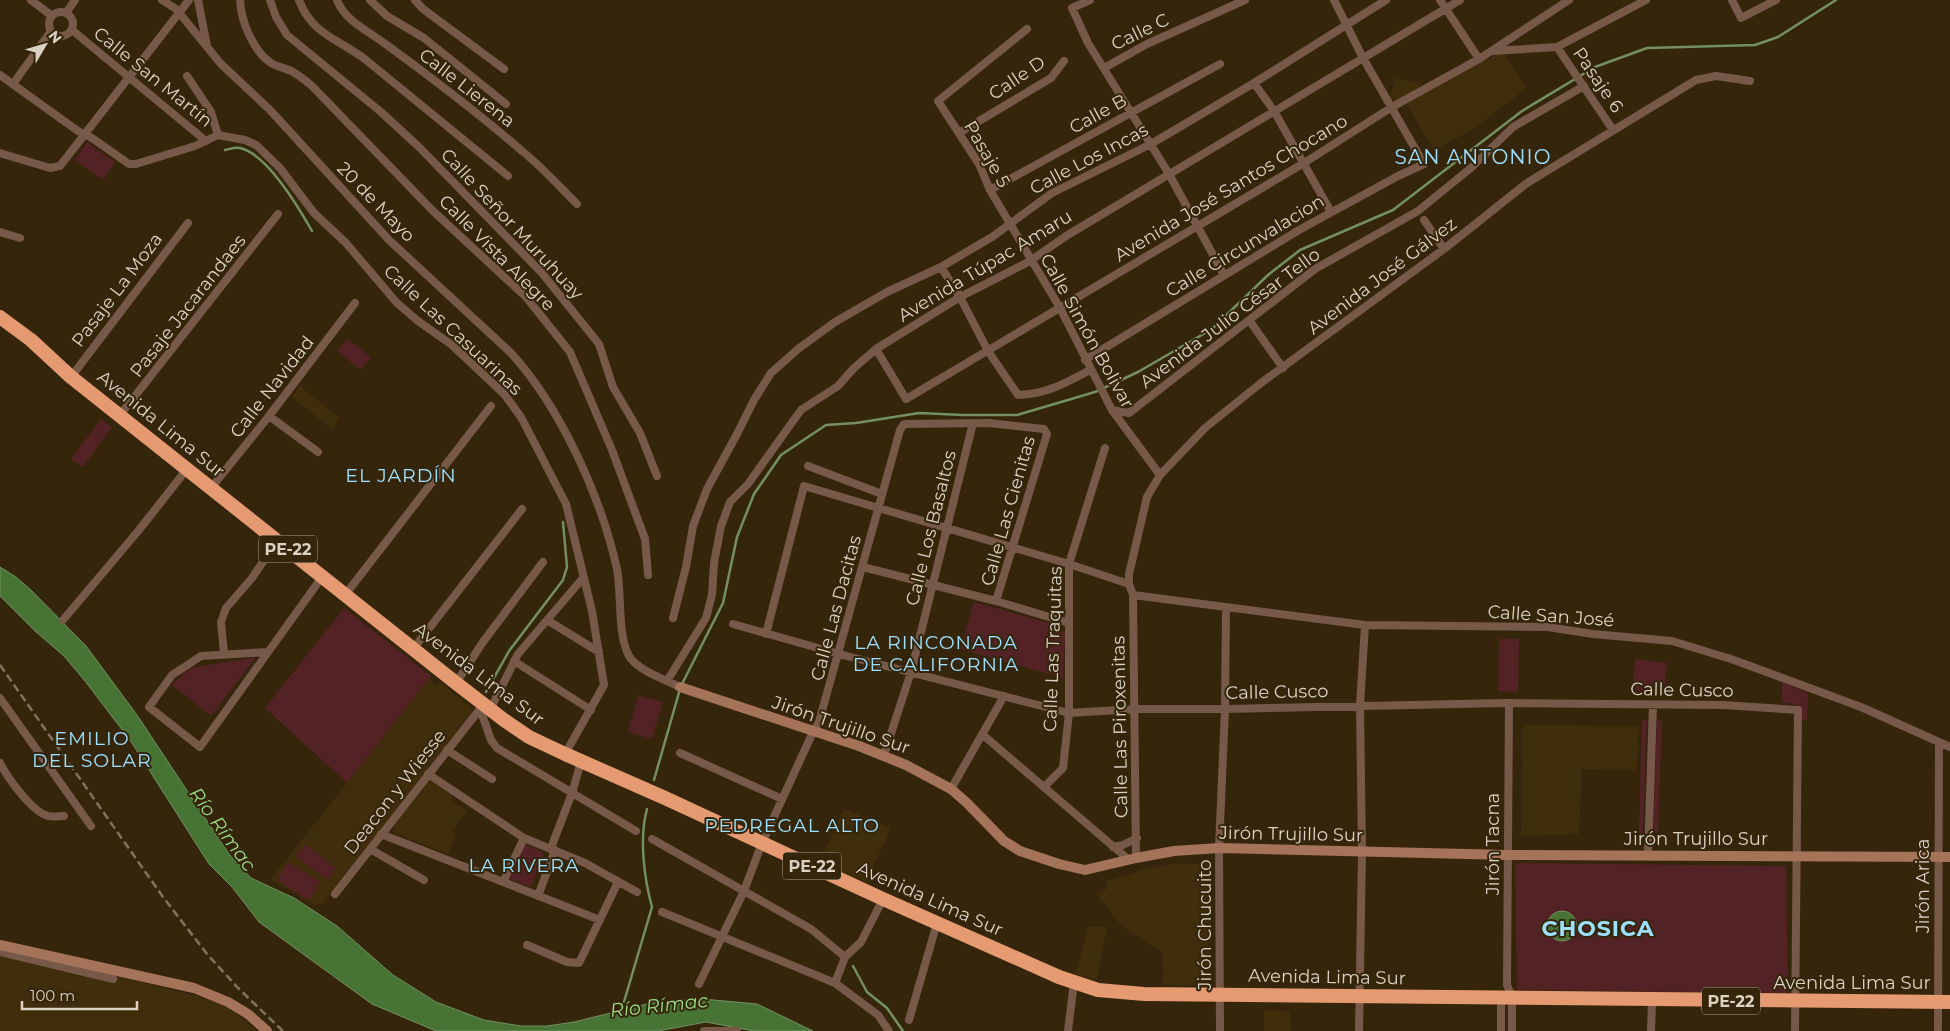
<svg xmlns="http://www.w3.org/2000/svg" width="1950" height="1031" viewBox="0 0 1950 1031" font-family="Montserrat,sans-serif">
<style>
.built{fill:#402d0b}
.green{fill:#532224}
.water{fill:#477435;stroke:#749060}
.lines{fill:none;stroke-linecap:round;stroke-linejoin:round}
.stream{stroke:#749060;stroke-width:2.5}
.street{stroke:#775949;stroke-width:8}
.secondary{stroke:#a4735a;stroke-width:10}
.highway{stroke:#e59a72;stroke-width:14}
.rail{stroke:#80735e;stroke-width:2.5;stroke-dasharray:8 4;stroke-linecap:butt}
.labels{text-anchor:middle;stroke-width:4;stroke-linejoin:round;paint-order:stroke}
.shield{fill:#34250b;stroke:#aa9e8c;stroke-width:1}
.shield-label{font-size:16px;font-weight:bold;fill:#dcd2c4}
.street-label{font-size:18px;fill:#dcd2c4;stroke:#34250b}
.neighbourhood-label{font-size:19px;letter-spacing:1px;fill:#9ce0fe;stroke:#34250b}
.water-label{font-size:19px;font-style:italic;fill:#9adb83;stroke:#34250b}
.quarter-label{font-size:20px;letter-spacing:1px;fill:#9ce0fe;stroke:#34250b}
.district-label{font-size:22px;font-weight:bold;letter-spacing:1px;fill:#9ce0fe;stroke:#34250b}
</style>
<rect width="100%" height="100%" fill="#34250b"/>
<path class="built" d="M1503,53L1527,88L1473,129L1434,151L1406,103L1497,54Z
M1395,78L1422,84L1401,101L1390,99Z
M300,386L340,418L332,429L292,397Z
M431,676L432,683L436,686L440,682L471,707L472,713L322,904L314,905L271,879Z
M1522,725L1639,726L1637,770L1582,769L1579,834L1521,836Z
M430,780L453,796L450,800L468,811L451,832L456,835L448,854L394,833L395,823Z
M845,809L891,828L866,882L820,861L843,811Z
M1181,863L1211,865L1209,980L1204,985H1163L1162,952L1128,931L1120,924L1096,893L1107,889L1105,882L1145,869Z
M1088,927H1107L1097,979L1076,974Z
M0,947L200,997L217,1002L231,1010L258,1031H0Z
M1264,1010L1290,1011L1291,1031H1264Z"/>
<path class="green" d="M87,142L115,162L103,180L75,160Z
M347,339L371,357L361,370L337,351Z
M101,419L112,427L83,467L71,459Z
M974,602L1057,625L1065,633L1063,678L960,649Z
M344,608L431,676L347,783L265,708Z
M1499,639H1519L1518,692L1498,691Z
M256,657L211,716L172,685L190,668Z
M1635,659L1667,663L1664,693L1632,690Z
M1782,682L1808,693L1807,720H1802V711L1798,705L1782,702Z
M638,695L663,702L652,739L628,732Z
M1642,720H1647L1643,833L1639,832Z
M1657,720H1662L1658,833L1653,832Z
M523,843L544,853L531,887L509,879Z
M306,844L336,868L327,880L296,856Z
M288,862L320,882L309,900L277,880Z
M1515,863L1786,866L1788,993L1517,990Z"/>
<path class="water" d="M0,567L16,577L32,591L86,646L137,715L229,854L251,878L294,898L337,926L393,975L436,1002L484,1020L521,1026H547L574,1022L655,1002L703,999L757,1004L813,1031H754L706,1022L658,1031H436L372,1004L259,922L232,887L209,864L130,740L85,681L64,656L35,631L0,596Z
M1547 926a15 15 0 1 1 30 0a15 15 0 1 1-30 0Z"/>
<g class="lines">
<path class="stream" d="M225,150C230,149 235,147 240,148C267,154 299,208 312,231
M682,684L723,603L737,537L754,494L781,455L826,425L856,423L919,413L963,415H1017L1095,392L1138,372L1212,329L1268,275L1300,250L1393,210L1522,111L1595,67L1647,48L1755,45L1778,37L1836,0
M486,692L509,651L563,580L567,567L563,522
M654,780L680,689
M853,966L867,992L887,1008L903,1031
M621,1012L652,907C644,878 639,838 647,809"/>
<path class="street" d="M31,0L52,16
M162,0L176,9L221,64L270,110L389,240L511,353C561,408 601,497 617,569C622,594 617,634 629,656C637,670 666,680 680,687
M198,0L207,46
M240,0C241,21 253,51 271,63C277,67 286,68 293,72C300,76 306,81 312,86L432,210L526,297L570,352L612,450L645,539L648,575
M270,0L276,17L287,35L381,112L419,147L542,273L599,344L613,387L640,433L657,476
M299,0C312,35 339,39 366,60L508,176
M337,0C344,20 368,31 384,43C431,77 478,113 522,151C542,167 559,186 577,204
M370,0L387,16L424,38L506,104
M415,0L423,9L504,69
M1090,0L1072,8L1088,43L1169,174L1224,275
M1440,0L1479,59
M1732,0L1741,18L1776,0
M49 24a12 12 0 1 1 24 0a12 12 0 1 1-24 0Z
M66,13L75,0
M1027,29L938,101L979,164L990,190L1060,308L1112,410L1160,475
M72,30L206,141
M1557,47L1613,130
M1494,51L1557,47L1646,0
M1104,68L1147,44L1245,0
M0,75L78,131L92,138L129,164H136L195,146L218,135L245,140L256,145L280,168L314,213L346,243L397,303L418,321L452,345L504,394L521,417L566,504L592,611L604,685L565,754
M187,76L211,112L218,135
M1254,83L1274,111L1331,212
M13,84L51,31
M959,133L1051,78L1064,61
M0,153L50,168L60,166L189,0
M990,190L1220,64
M1424,220L1444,249
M0,232L20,238
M941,267L960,297L988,351L1018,395C1046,394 1066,383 1090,370
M1249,320L1283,368
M876,349L906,399L1304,163L1392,107L1479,59L1569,0
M1085,360L1299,230L1398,176L1424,164L1363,58L1334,0
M71,377L188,223
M1112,410L1129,413L1315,269L1418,211L1472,167L1513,127L1584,86
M120,415L278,214
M269,416L318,452
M808,466L882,494
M211,488L269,416L355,303
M863,567L996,601L1069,623
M345,595L491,406
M1133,595L1365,625L1547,627L1593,634L1672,641L1731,659L1861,707L1950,747
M673,618L686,567L693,526L707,489L737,434L754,400L771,373L798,349L835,322L887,292L941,267L992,237L1052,193L1151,144L1254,83L1386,0
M63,620L139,530L187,469
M547,620L599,652
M733,624L839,654L1069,713L1135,709H1225L1504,703L1724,705L1798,710L1795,1031
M766,634L804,486L1069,564L1129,584
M413,649L522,509
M267,652L201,656L172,675L149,707L200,747L322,577
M224,654L221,622L226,608L252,578L277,541
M514,661L591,710
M667,681L706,618L712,595L714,563L721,526L730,502L748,484L801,410L838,386L854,368L876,349L960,297L1030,261L1066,236L1460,0
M456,683L483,642L543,562
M0,698L91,826
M1509,703L1507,985L1512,997V1031
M480,709L491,740L497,748L636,831
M487,710H490L518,654L583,578
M983,735L1128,859
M447,750L492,779
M680,753L782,799
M884,755L911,672L973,423
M0,763C7,777 32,812 48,816C53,817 59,816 64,816
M428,774L524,838L585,863L637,892
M1044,787L1063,768L1069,713V564L1105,448
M951,789L1004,696
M381,834L600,920
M652,839L811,929L845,957
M1113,847L1123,845L1137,838
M551,848L572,793L581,762
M370,849L424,880
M1648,855L1653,705
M1136,858L1133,595L1129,584V574L1147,497L1160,475L1205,428L1261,383L1444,249L1527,183L1696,80L1716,76L1750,81
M503,882L524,838
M335,894L480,709
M538,896L555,850
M662,912L835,983L878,1015L889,1031
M527,945L567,962L579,963L618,882
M0,952L113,979
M835,983L845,957L861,942L883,899
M699,984L744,891L762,843L813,732L819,722L900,430L904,424L989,423L1044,429L1047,434L996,601
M909,1020L937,923
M704,1031H737
M1068,1031L1074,982
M1220,1031L1219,848L1225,709L1226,608
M1359,1031L1362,852L1360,705L1365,625
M1501,1031V996
M1651,1031L1652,1000
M1938,1031L1939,742"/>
<path class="secondary" d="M680,687L859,746L906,765L951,789L967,803L1004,841L1020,851L1059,864L1085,870L1136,858L1174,851L1219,848L1508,855L1950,857
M0,945L194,988L228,1002L248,1014L267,1031"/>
<path class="highway" d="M0,317L31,340L71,377L456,683L504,720L529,737L565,754L665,798L883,899L1059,977L1098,990L1144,994L1950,1002"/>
<path class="rail" d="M0,665L163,897L207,954L238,988L283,1031"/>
</g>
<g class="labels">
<g class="shield">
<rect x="259" y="535.5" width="58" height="27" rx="4"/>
<rect x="783" y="852.5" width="58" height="27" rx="4"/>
<rect x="1702" y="987.5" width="58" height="27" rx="4"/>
</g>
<g class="shield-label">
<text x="288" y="555">PE-22</text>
<text x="812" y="872">PE-22</text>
<text x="1731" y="1007">PE-22</text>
</g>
<g class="street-label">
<text transform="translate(1140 32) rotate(-26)" y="6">Calle C</text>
<text transform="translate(153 77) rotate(39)" y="6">Calle San Martín</text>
<text transform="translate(1017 78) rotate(-34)" y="6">Calle D</text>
<text transform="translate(1598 80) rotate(56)" y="6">Pasaje 6</text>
<text transform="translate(467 88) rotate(38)" y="6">Calle Lierena</text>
<text transform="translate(1098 114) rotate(-29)" y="6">Calle B</text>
<text transform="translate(987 154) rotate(60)" y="6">Pasaje 5</text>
<text transform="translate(1089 159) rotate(-28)" y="6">Calle Los Incas</text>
<text transform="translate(1231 188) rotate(-31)" y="6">Avenida José Santos Chocano</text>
<text transform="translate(376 202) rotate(46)" y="6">20 de Mayo</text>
<text transform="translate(512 224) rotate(47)" y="6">Calle Señor Muruhuay</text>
<text transform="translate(1245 246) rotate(-31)" y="6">Calle Circunvalacion</text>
<text transform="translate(497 253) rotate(45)" y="6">Calle Vista Alegre</text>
<text transform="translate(985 266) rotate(-31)" y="6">Avenida Túpac Amaru</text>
<text transform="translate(1382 276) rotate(-37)" y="6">Avenida José Gálvez</text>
<text transform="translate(117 290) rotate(-53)" y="6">Pasaje La Moza</text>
<text transform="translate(188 306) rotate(-52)" y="6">Pasaje Jacarandaes</text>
<text transform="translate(1230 318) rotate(-37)" y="6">Avenida Julio César Tello</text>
<text transform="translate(453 330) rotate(43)" y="6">Calle Las Casuarinas</text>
<text transform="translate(1087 331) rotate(61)" y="6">Calle Simón Bolivar</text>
<text transform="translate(272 387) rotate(-52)" y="6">Calle Navidad</text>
<text transform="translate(161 424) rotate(39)" y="6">Avenida Lima Sur</text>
<text transform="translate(1008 511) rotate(-74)" y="6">Calle Las Cienitas</text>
<text transform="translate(931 528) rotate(-76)" y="6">Calle Los Basaltos</text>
<text transform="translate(836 608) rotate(-75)" y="6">Calle Las Dacitas</text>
<text transform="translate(1551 616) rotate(4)" y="6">Calle San José</text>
<text transform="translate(1053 649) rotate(-88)" y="6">Calle Las Traquitas</text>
<text transform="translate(479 674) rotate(37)" y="6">Avenida Lima Sur</text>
<text transform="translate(1682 690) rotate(1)" y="6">Calle Cusco</text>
<text transform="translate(1277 692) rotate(-1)" y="6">Calle Cusco</text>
<text transform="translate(841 725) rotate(19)" y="6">Jirón Trujillo Sur</text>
<text transform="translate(1120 727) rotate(-91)" y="6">Calle Las Piroxenitas</text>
<text transform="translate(395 792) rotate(-52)" y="6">Deacon y Wiesse</text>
<text transform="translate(1291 834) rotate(1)" y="6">Jirón Trujillo Sur</text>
<text x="1696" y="845">Jirón Trujillo Sur</text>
<text transform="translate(1493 844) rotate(-90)" y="6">Jirón Tacna</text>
<text transform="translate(1923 886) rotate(-90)" y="6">Jirón Arica</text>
<text transform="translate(930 899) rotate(24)" y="6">Avenida Lima Sur</text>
<text transform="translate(1205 925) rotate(-90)" y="6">Jirón Chucuito</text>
<text transform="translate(1327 977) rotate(1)" y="6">Avenida Lima Sur</text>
<text x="1852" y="989">Avenida Lima Sur</text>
</g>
<g class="neighbourhood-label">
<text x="401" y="482">EL JARDÍN</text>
<text x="936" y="649">LA RINCONADA<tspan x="936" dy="22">DE CALIFORNIA</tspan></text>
<text x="92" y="745">EMILIO<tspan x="92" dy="22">DEL SOLAR</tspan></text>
<text x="792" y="832">PEDREGAL ALTO</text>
<text x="524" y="872">LA RIVERA</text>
</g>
<g class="water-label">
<text transform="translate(223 829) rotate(54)" y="7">Río Rímac</text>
<text transform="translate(659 1005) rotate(-6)" y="7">Río Rímac</text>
</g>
<g class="quarter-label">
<text x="1473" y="164">SAN ANTONIO</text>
</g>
<g class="district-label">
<text x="1598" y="936">CHOSICA</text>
</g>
</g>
<g transform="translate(45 45) rotate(52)" stroke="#34250b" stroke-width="4" paint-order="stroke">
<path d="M0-4L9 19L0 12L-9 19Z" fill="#dcd2c4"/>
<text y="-8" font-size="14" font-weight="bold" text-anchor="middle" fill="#dcd2c4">N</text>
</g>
<path d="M22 1001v8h115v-8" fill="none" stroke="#dcd2c4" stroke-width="2.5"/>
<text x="30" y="1001" font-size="15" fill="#dcd2c4" stroke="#34250b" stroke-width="4" paint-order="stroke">100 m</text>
</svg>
